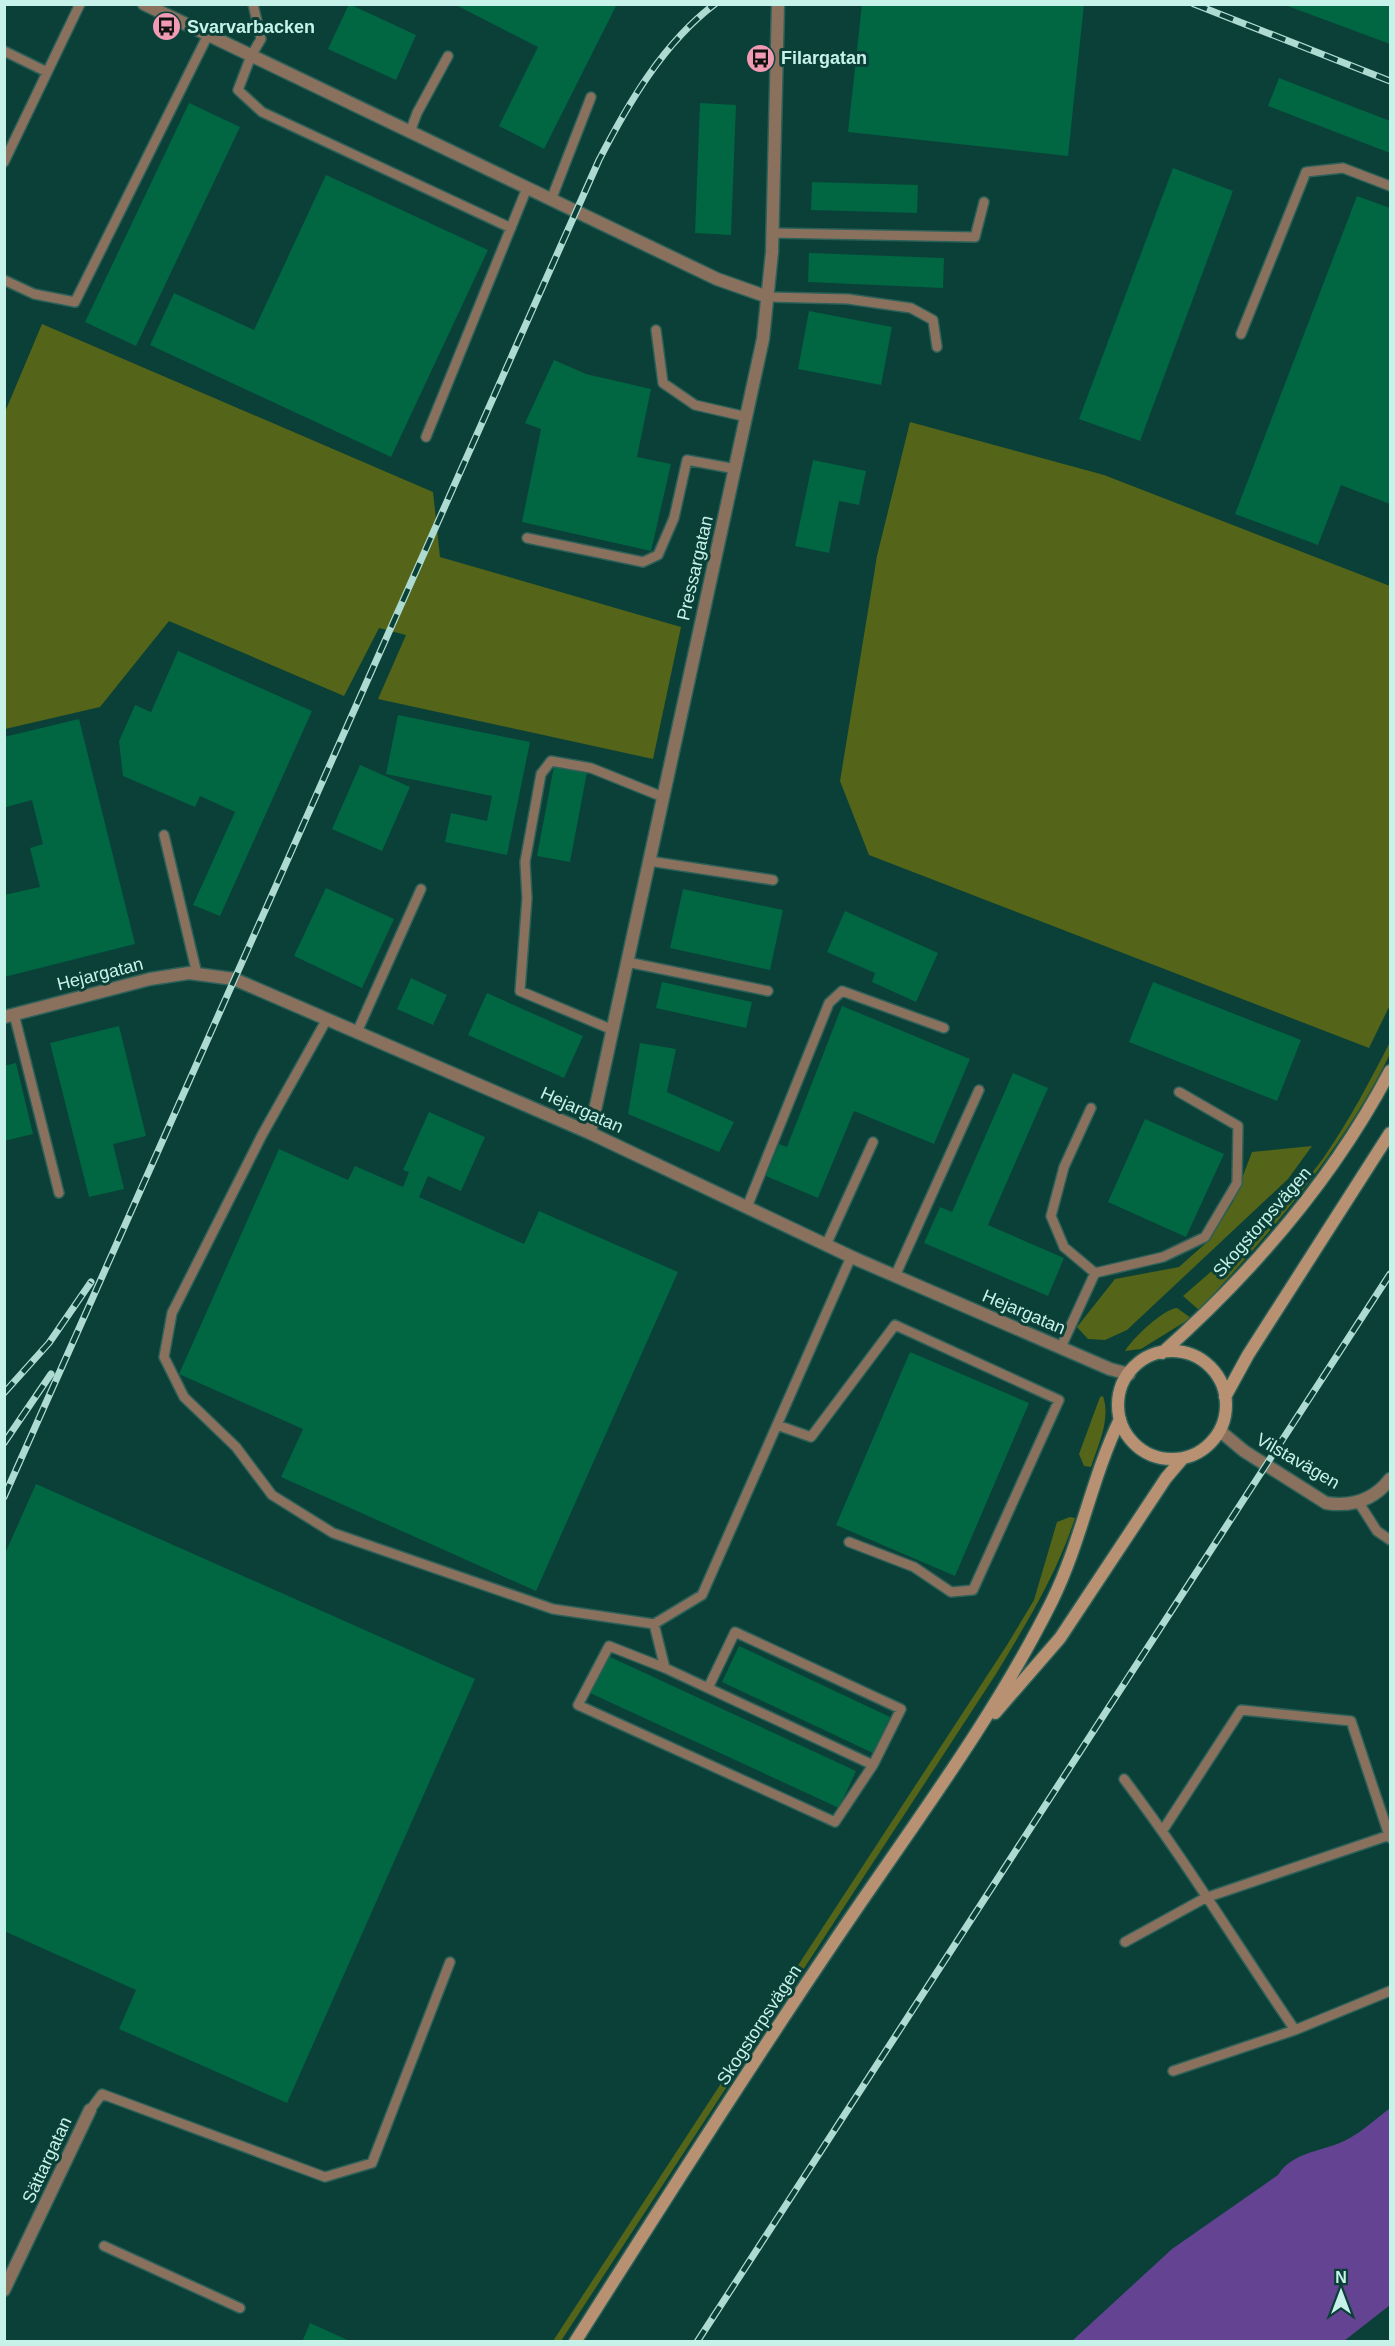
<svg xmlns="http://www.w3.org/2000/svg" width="1395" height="2346" viewBox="0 0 1395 2346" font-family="Arial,sans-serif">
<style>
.green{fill:#546418}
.water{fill:#644392}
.building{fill:#016642}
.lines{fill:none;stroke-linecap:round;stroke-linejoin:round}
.lane-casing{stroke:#2c6058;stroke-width:12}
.street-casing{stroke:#2c6058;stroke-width:15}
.secondary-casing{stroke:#2c6058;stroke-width:15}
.lane{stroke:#89715e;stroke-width:9}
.street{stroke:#89715e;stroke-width:12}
.secondary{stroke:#b79172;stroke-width:12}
.rail-casing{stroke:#addad1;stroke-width:7}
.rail{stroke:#0a4038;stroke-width:4.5;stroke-dasharray:14;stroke-linecap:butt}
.labels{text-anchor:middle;stroke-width:6;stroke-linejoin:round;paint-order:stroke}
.poi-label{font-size:18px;font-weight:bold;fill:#c7f2e9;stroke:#0a4038;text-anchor:start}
.street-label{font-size:18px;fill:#c7f2e9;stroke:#0a4038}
</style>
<rect width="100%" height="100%" fill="#0a4038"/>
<path class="green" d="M42,324L433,492L440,557L681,627L653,759L378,699L406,635L379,628L344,696L169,621L100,707L5,729V412Z
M910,422L1104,475L1390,586V1005L1369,1048L869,855L840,781L877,556Z
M1390,1042V1054C1342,1151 1272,1231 1199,1310L1183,1296C1232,1253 1285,1211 1324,1157C1349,1121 1370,1081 1390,1042Z
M1312,1146L1288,1179L1127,1330L1105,1340L1088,1339L1077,1327L1115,1279L1179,1267L1206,1243L1233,1202L1252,1152Z
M1177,1308L1191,1318L1141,1349L1125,1351C1132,1339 1163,1309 1177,1308Z
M1103,1396C1111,1420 1098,1445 1091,1467L1084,1466L1079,1454L1100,1397Z
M1070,1517L1075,1518C1057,1574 1026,1624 996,1674L561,2341H553L1007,1645L1034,1600L1057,1522Z"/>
<path class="water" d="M1390,2108V2305L1344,2341H1072L1172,2249L1278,2175C1294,2150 1325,2152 1348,2139C1363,2131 1377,2118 1390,2108Z"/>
<path class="building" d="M349,4L416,35L396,80L328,49Z
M454,4H617L544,149L499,126L538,47Z
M862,4H1084L1068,156L848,132Z
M1285,4H1390V44L1285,5Z
M1279,78L1390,121V153L1268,106Z
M189,103L240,127L136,346L85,322Z
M700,103L736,105L731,235L695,233Z
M1173,168L1233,191L1140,441L1079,419Z
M326,175L488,250L391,457L150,345L174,293L254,330Z
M812,182L918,185L917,213L811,210Z
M1357,196L1390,208V504L1341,485L1318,545L1235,514Z
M809,253L944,258L943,288L808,282Z
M809,311L892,327L881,385L798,369Z
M554,360L586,374L651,389L637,457L671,464L651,551L522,522L541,429L525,423Z
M813,460L866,471L859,505L839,501L829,553L795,546Z
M178,651L312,711L220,916L193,905L235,812L200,796L195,807L123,776L119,741L135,705L151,712Z
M398,715L530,742L507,855L445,842L451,813L487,821L492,796L386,774Z
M79,719L135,944L4,977V895L40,887L30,848L43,844L32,800L6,807L4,737Z
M360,765L410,787L382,851L332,829Z
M554,766L587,772L570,862L537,856Z
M326,888L394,919L362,988L294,956Z
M683,889L783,910L770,970L670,948Z
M845,911L938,953L916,1002L872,982L875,973L827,952Z
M411,978L447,995L433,1025L397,1009Z
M662,982L752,1002L746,1028L656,1008Z
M1153,982L1301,1040L1277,1101L1129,1042Z
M487,993L583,1036L564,1078L468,1035Z
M842,1006L970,1059L934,1144L854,1111L818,1198L766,1176L779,1144L787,1147Z
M119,1026L146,1136L113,1144L124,1189L89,1197L50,1043Z
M640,1043L676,1049L667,1092L734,1122L719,1152L628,1114Z
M16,1063L33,1134L4,1141V1066Z
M1013,1073L1048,1088L988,1225L1064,1258L1048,1296L924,1243L940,1207L952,1212Z
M429,1112L485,1137L461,1191L428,1176L419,1197L524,1244L539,1211L678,1272L536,1591L281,1477L303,1429L179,1374L279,1149L348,1180L355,1166L403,1187L409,1172L403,1170Z
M1145,1119L1224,1154L1186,1237L1108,1202Z
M910,1352L1029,1403L955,1576L836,1525Z
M36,1484L475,1679L287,2103L119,2029L136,1990L4,1931V1556Z
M739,1646L890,1717L873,1753L722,1682Z
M608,1656L856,1771L839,1808L590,1693Z
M310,2323L352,2342H302Z"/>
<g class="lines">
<defs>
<path id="lane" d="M253,4L261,39L251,56L238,90L262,112L511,228
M4,51L47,72
M410,132L417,113L448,56
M4,162L80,4
M551,200L591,97
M772,233L975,237L984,202
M4,280L34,294L75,302L208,35
M768,297L848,299L911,308L933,320L937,347
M656,330L663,383L695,405L747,417
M1241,334L1306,172L1343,168L1390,186
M426,437L527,188
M527,538L643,562L658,555L674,518L687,460L736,469
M164,835L197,974
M649,861L773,880
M627,962L768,991
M14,1014L59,1193
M327,1019L262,1135L172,1313L164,1357L184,1397L236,1447L272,1495L333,1533L553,1609L654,1624L702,1595L851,1257
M613,1030L520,991L527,898L525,862L541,774L551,761L591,768L663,797
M357,1032L421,889
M747,1207L829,1003L842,991L944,1028
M826,1245L873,1142
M1095,1273L1163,1257L1205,1237L1237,1183L1238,1126L1179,1092
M895,1276L979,1090
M1061,1347L1095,1273L1064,1247L1051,1216L1064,1167L1091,1108
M777,1425L811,1437L895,1325L1059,1400L973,1590L951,1592L914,1567L849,1542
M1359,1503L1377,1531L1390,1540
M654,1624L665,1668L873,1765L901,1709L735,1632L708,1688
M665,1668L609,1646L578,1705L835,1822L873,1765
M1124,1779C1185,1859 1238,1947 1295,2030
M1163,1830L1241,1710L1351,1721L1390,1838
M1125,1942L1205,1898L1390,1835
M1173,2071L1295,2030L1390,1991
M90,2110L102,2094L325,2177L372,2163L450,1962
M104,2246L240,2308"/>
<path id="street" d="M144,4L717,279L768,297
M4,1017L150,979L189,973L234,979L590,1133L856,1259L1110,1369L1129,1374
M590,1133L763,339L772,252L778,4
M1220,1431L1244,1451L1326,1503C1352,1507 1374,1500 1390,1479
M4,2290L90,2110"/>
<path id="secondary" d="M1118 1405a54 54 0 1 1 108 0a54 54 0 1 1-108 0Z
M1162,1353C1253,1272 1333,1179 1390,1071
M1225,1397L1248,1355L1390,1133
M995,1713L1060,1638L1166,1478L1183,1458
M575,2342C660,2208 745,2074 834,1942C909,1830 991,1723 1052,1601C1081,1542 1092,1477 1120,1419"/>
</defs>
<use href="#lane" class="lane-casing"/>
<use href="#street" class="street-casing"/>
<use href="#secondary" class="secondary-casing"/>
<use href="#lane" class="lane"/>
<use href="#street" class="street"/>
<use href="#secondary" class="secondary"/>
<defs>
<path id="rail" d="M1194,4L1390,81
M4,1393L49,1343L91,1282
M4,1443L51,1374
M4,1497L599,160C628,104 663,43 715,4
M697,2342L1390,1274"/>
</defs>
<use href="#rail" class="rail-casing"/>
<use href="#rail" class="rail"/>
</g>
<defs>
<symbol id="bus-disc" viewBox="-11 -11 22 22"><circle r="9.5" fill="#f19ab4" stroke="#0a4038"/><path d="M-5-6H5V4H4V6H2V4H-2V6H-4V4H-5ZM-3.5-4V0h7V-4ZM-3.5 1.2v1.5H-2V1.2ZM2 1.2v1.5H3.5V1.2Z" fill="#111"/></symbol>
</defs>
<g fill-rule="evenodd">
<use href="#bus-disc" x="150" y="10" width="33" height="33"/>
<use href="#bus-disc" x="744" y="42" width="33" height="33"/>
</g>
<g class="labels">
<g class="poi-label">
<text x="187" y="33">Svarvarbacken</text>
<text x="781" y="64">Filargatan</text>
</g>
<g class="street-label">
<text transform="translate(695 568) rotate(-77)" y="6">Pressargatan</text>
<text transform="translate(100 974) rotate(-14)" y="6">Hejargatan</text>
<text transform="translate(582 1110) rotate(24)" y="6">Hejargatan</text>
<text transform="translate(1262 1222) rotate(-49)" y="6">Skogstorpsvägen</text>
<text transform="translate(1024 1312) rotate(23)" y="6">Hejargatan</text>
<text transform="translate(1298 1461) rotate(30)" y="6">Vilstavägen</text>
<text transform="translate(759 2025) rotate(-57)" y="6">Skogstorpsvägen</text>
<text transform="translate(47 2160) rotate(-65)" y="6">Sättargatan</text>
</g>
</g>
<rect width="1395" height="2346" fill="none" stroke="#c7f2e9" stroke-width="12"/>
<g transform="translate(1341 2292)" stroke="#0a4038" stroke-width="4.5" paint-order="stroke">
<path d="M0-4.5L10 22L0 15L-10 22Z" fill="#c7f2e9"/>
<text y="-9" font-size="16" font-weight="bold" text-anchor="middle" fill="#c7f2e9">N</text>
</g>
</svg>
